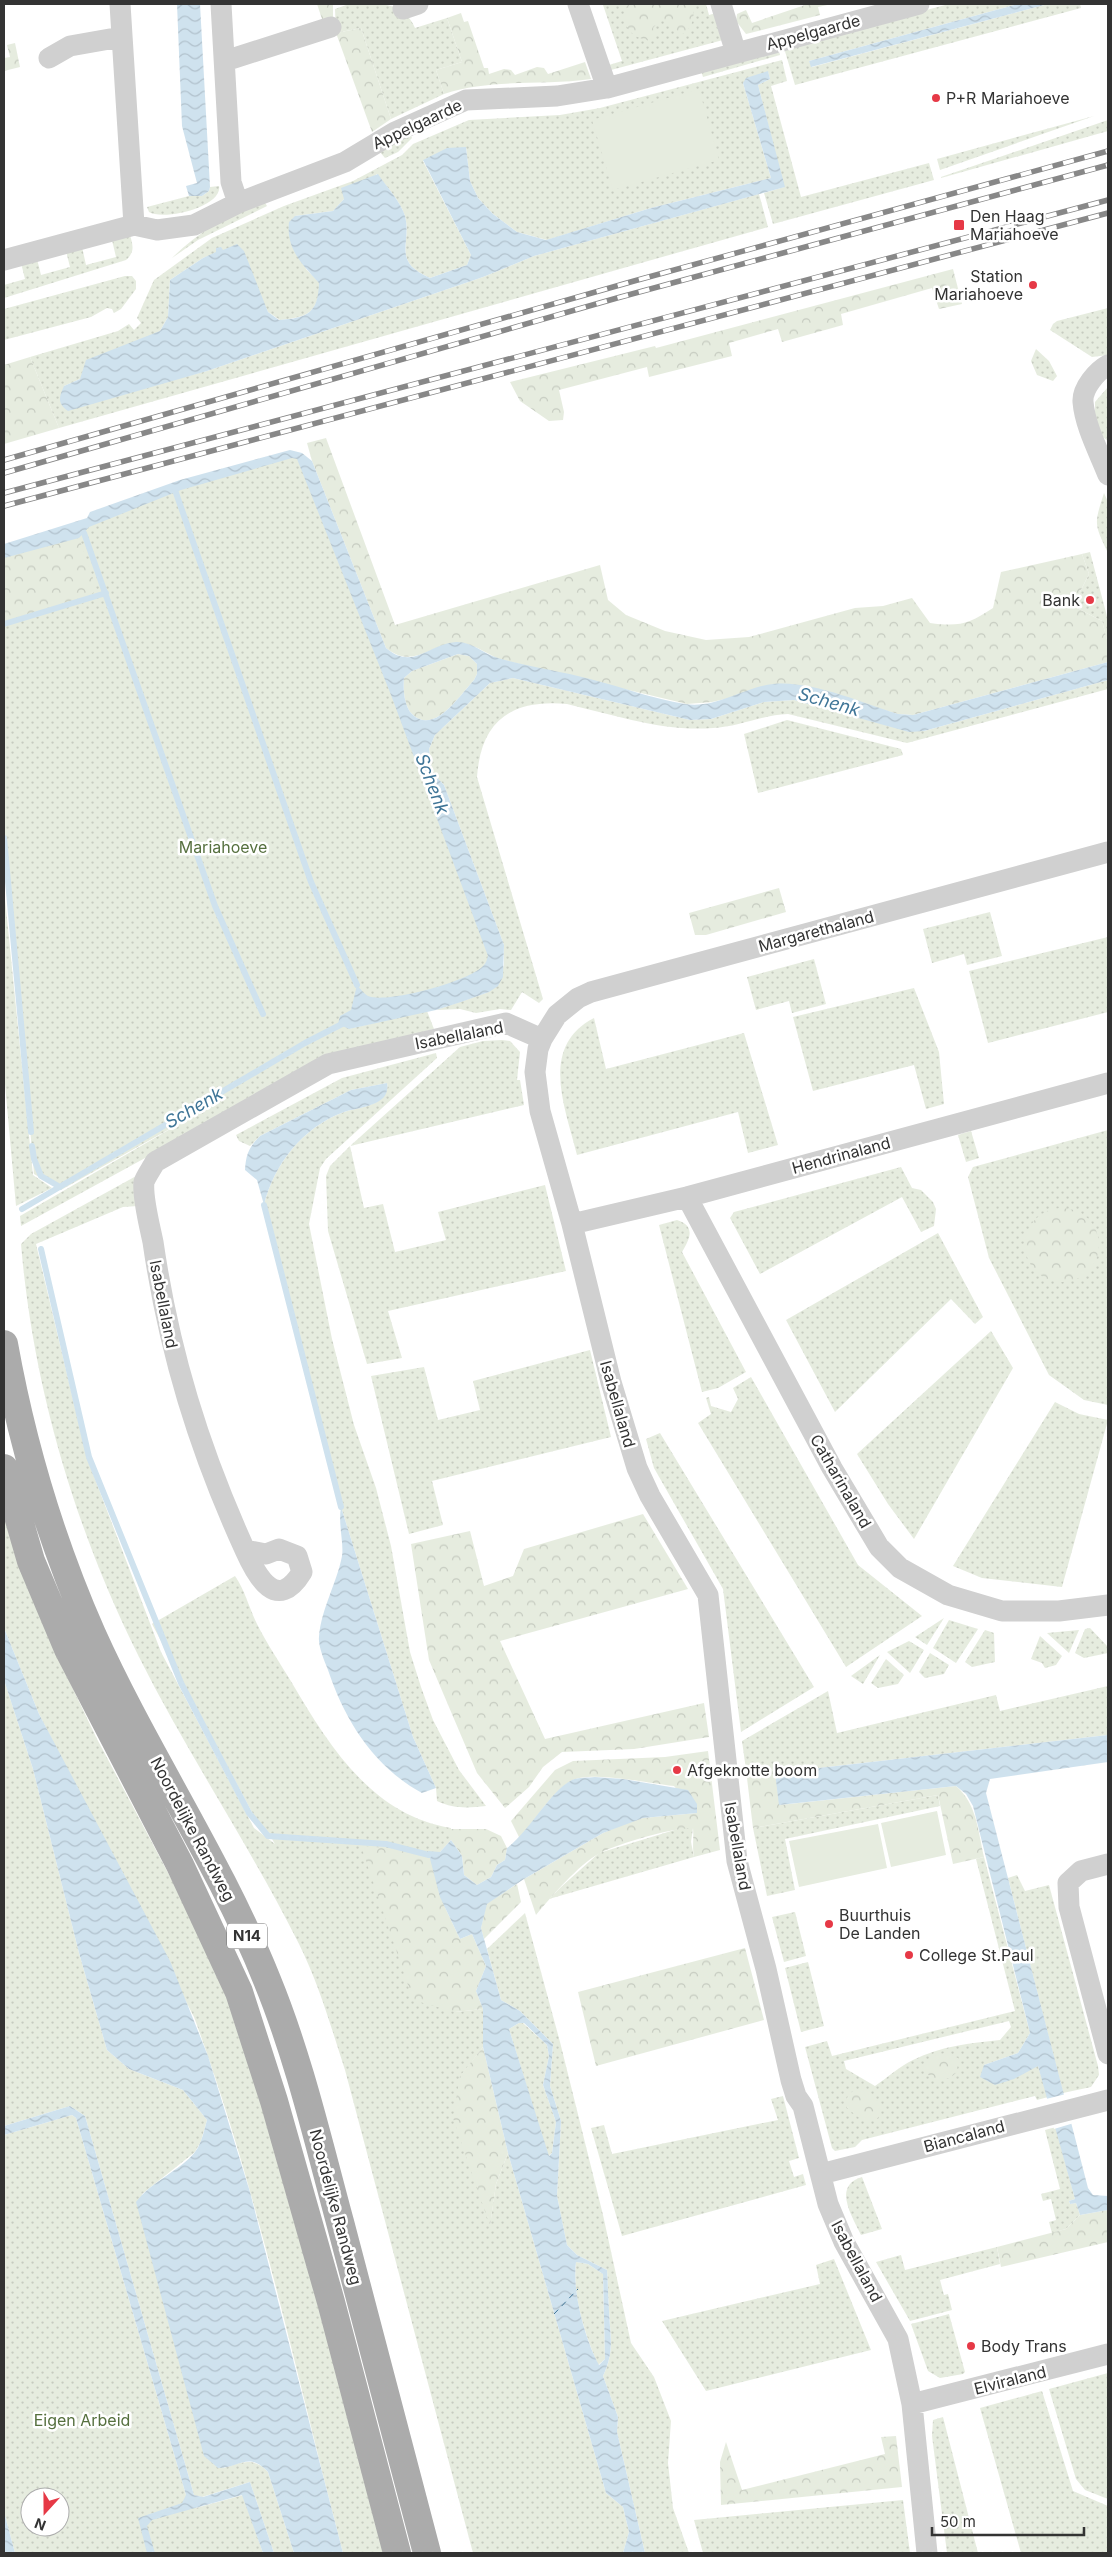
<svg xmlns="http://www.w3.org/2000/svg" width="1112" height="2557" viewBox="0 0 1112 2557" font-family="Inter,sans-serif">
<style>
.grass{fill:url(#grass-dots);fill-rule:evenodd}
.forest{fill:url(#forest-crowns)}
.pitch{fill:#e6ecdf}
.water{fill:url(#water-waves);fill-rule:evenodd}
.pier{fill:#fff}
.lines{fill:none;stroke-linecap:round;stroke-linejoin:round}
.stream{stroke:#cfe2ee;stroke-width:6}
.ferry{stroke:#3f7597;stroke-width:1;stroke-dasharray:6 5;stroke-linecap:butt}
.minor{stroke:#d0d0d0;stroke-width:21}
.major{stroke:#ababab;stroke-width:28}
.rail-casing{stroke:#888;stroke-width:5.5}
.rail{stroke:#fff;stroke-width:4;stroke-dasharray:11;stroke-linecap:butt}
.poi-dot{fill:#e63946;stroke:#fff;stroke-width:2}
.labels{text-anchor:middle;stroke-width:5;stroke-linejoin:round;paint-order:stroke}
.shield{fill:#fff;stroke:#707070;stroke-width:1}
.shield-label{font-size:15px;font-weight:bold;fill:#333}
.street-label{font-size:16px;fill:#333;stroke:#fff}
.poi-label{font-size:16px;fill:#333;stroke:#fff;text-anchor:start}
.park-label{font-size:16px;fill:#56703f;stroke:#fff}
.water-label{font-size:18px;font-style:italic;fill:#3f7597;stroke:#fff}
</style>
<defs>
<pattern id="grass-dots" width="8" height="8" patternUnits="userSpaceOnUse" patternTransform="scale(1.25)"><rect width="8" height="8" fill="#e6ecdf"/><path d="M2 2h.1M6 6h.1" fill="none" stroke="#c6cbc0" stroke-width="1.8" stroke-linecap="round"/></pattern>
<pattern id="forest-crowns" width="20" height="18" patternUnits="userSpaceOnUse" patternTransform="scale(1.25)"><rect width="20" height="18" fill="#e6ecdf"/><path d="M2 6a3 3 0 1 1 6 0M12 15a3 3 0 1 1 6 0" fill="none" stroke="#c6cbc0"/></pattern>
<pattern id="water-waves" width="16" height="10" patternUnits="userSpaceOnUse" patternTransform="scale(1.25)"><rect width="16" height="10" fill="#cfe2ee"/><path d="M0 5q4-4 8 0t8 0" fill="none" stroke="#b2c2cd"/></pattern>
</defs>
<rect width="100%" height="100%" fill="#fff"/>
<path class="grass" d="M349,4C379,4 403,0 415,28L447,18L462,62L436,70L444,94L391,119L361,28L336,33L335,9Z
M607,4H706L709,15L716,13L723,40L611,70L609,65L622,61L603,5Z
M949,4H1018L809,61L812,67L1048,4H1080L1081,8L795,85L784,48Z
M779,50L780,55L703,77L701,71Z
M782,60L787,81L771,86L801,197L929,163L934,180L773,224L764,193L784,187L758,85L770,79L768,72L743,83L771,178L651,208L547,240L517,232L493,214L478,198L470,181L466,147L423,161L471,255L467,265L430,278C391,261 412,244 405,216C401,202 386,186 377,174L344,199L333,211L295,216L306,269L320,283C318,313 308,317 280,320L268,312L261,297L223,250L203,258L170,280L168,317L160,331L80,379L64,386L153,385L207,371L483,277L534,256L759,194L768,227L59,428L30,357L118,331L129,324L134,330L141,323L137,318L154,280L212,238L284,206L353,181L402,155L413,144L469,120L560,115L600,108Z
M1094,116L940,170L937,159Z
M1108,120V131L941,178V177Z
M410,133L412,138L398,152L385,158L379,151Z
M219,186C223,207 163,221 149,212L147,207L189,196H202L209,191L210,187Z
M264,201L267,206L198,240L172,258C199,231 229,215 264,201Z
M130,235C133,246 135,252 126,260L4,298V285L25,279L21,263L37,259L41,275L70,267L66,251L82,247L86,265L116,257L112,240Z
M125,276H132L136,281V289L121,309L114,313L112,309L107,308L91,317L4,340V309Z
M1108,308V355L1092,357L1050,330L1053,324L1057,321Z
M1036,349L1049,361L1057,376L1053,381L1037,375L1031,361Z
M1108,387V441L1100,435L1095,415V402Z
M289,454L306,460L501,975L348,1029L427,1011L434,1029L333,1055L21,1226L20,1216L191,1117L61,1190L34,1174L4,827V550L186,483Z
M1104,493L1108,502V553C1094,524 1094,524 1104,493Z
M1090,552L1108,620V643L1102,621L1073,606L1089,574L1082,554Z
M513,678L690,720L711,719L764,702L794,700L909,731H924L1108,680V689L907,743L788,714C762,715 738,727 713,728C664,732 614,715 567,704C511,699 481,721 477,777L543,999L539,1003L522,992L511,1010L500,1009L476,1013L460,1009L436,1010L489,992L504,966V945L444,785L432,772L429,749L435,735L490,683Z
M787,720L901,749L903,755L758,793L744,734Z
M4,889L33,1175L52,1188L16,1206L4,1073Z
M990,912L1002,956L967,965L964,954L932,963L923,929Z
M1108,937V1012L988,1043L969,971Z
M814,959L826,1004L792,1013L789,1001L756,1010L747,977Z
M914,988L939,1052L944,1104L926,1109L914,1065L813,1091L793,1017Z
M594,1018L606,1069L744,1033L778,1145L748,1153L738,1112L577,1155C566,1109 538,1047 594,1018Z
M502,1040L510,1041L520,1052L517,1080H520L524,1105L350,1146L364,1208L383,1204L395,1252L446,1240L438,1212L545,1185L566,1271L388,1311L402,1358L367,1364L328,1231L326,1176L330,1166L350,1146L460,1047L483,1041Z
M436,1053L437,1058L326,1159L320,1168L309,1224L332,1339L354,1425L376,1488L391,1546L410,1652L421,1687L433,1720L459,1770L486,1806C468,1808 454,1809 437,1801L436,1788L413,1737L341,1507L264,1205C274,1164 303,1127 344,1112C356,1108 374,1107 383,1097C387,1093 388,1088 387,1083L351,1090L260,1136L250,1146L239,1141L236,1135L342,1078Z
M1108,1130V1405L1084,1400L1049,1375L989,1258L968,1177L973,1167Z
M971,1131L979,1158L966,1162L958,1135Z
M901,1167L912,1188L921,1190L933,1202L936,1209L934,1226L921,1232L902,1197L760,1274L730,1218L734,1212Z
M138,1175V1206L123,1207L36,1244L87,1458L161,1652L254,1828L275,1844L268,1832L255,1818L152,1624L235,1576C245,1590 249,1608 257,1624C267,1644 280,1663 292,1683C329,1746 372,1815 451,1828V1840L440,1852L455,2012L483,2009V2047L460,2077L490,2225L496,2184L508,2153L606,2493L623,2507L629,2532L623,2553H473L345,2070C331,2027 319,1984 299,1944C250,1846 188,1755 139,1657C75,1529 33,1387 21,1244L31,1234Z
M677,1220C696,1226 690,1239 682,1252L746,1372L718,1388L702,1392L659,1225Z
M938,1233L983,1317L975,1324L951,1299L835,1412L786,1320Z
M991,1331L1013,1368L914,1539L888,1504L857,1454Z
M590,1350L611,1437L432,1481L443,1525L409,1534L371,1376L424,1367L438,1420L480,1410L473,1381Z
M751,1377L858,1565L922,1616L846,1667L698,1423L711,1414L706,1398L709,1397L711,1406L731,1412L738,1399L733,1388Z
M1055,1402L1079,1414L1108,1420L1062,1587L982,1578L953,1566Z
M660,1433L814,1687L741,1732L723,1589L654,1468L646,1439Z
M4,1515L53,1647L96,1737L183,1901L227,1997L269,2120L384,2553H343C296,2374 258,2191 194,2017L39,1714L4,1628Z
M944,1618L927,1645L915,1637Z
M949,1620L978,1629L956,1663L933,1648Z
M1090,1628L1108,1647V1653L1084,1658L1075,1653L1085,1629Z
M985,1630L994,1633L995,1662L972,1667L965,1662Z
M1079,1630L1069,1653L1047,1633Z
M1040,1636L1062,1656L1056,1665L1045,1668L1042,1663L1031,1659Z
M909,1641L924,1650L910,1673L887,1652Z
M930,1653L949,1665L944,1674L925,1678L919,1672Z
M880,1655L863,1684L851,1676Z
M886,1659L904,1675L898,1684L878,1688L871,1683Z
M4,1680L33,1769L79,1953L107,2050L129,2069L183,2090L207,2120L201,2141L195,2152L142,2194L224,2468C242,2462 254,2457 268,2472L294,2553H274L250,2482L202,2497L194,2495L85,2116L70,2106L4,2126Z
M1108,1686V1735L775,1773L746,1770L742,1741L828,1691L837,1733L996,1695L1000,1711Z
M938,1795L940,1806L785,1839L795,1890L767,1896L753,1828Z
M681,1828H693L691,1842L694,1857L549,1899L561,1887L599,1853Z
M984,1857L1030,2033L1018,2053L984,2065L1038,2066L1048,2097L1037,2100L1035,2096L862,2140L855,2147L835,2151L832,2148L805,2047L827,2041L832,2056L1015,2011L976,1859ZM1009,2021L1011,2027L1000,2040C970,2043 941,2046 913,2060C900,2066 887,2078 875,2086L846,2069L844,2061Z
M1017,1875L1025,1891L1049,1885L1098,2066L1099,2075L1091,2087L1063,2093L1008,1878Z
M795,1912L806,1956L784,1962L772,1917Z
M525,1913L560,2042L603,2215L631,2343L654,2377L671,2421L668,2463L673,2508L689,2553H645L617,2432L618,2417L603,2376C615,2351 610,2337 609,2310C608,2297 608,2284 607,2270L577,2255L567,2245L557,2196L561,2121L550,2086L553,2044L520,2011L501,2000L487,1949Z
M808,1962L824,2026L801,2032L785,1968Z
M519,2023H523L547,2045L549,2056L543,2085L556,2122L552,2153L548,2156L509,2029Z
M783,2096L799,2158L789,2161L794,2177L803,2174L806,2185L622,2236L591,2128L604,2125L612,2154L778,2120L771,2099Z
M72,2115L76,2118L186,2495L196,2508L243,2495L263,2553H15L4,2512V2135ZM30,2497H60V2527H30Z
M1056,2127L1075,2199L1069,2201L1070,2204L1076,2203L1080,2215L1066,2229L1052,2233L1049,2222L1056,2220L1051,2199L1043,2201L1041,2194L1060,2189L1045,2130Z
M862,2177L882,2229L861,2235C852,2216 832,2186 862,2177Z
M997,2247L1000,2264L940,2280L944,2295L948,2294L952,2310L910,2321L876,2262L901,2255L905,2270Z
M834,2259L871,2350L706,2391L662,2321L820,2284L816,2265Z
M576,2262L588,2264L603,2274L605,2359L598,2365C585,2334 572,2296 576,2262Z
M949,2314L965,2372L963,2374L940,2378L928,2371L911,2324Z
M1108,2373V2499L1085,2490L1076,2479L1049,2389Z
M1042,2391L1073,2491L1108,2506V2553H1021L980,2408Z
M943,2417L978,2553H947L932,2436L933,2420Z
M903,2500L910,2553H703L694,2520Z"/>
<path class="forest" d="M317,4H333V19L323,22Z
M628,4H693C695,17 693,28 681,35L666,21L660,20L653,28L656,37L655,41C632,40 619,26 628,4Z
M808,4H832L818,7L820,15L746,34L736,21L737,14L746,10L752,23Z
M461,13L464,22L468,21L484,68H488L489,74L504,69L511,70L515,75L537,67L544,68L548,74L585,62L591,79C542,86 491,78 444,94L436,70L462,62L447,18Z
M361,28L391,119L372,132L336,33Z
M15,43L20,67L4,71V58L10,57L7,45Z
M953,269L962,304L939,309L932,288L841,314L843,325L782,342L778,329L729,343L732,356L649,377L647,367L559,390L564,412L563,420L549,421L520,401L510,382L655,346L656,348Z
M30,357L59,428L4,444V365Z
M326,438L395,625L600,565L608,600L626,615L665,631L706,640L749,637L855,608L883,606L912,598L930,623C959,627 969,624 993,608L1001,572L1082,554L1089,574L1073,606L1102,621L1108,643V662L913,715L898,714L792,684L712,702L687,704L499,659C485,653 470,641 455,643C428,646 412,669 386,648L312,461L307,443Z
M79,538L97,590L90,595L4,621V558Z
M458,654L469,656L477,664V674L474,680C460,695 434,736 412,714C404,706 403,689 404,678L412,671Z
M779,888L786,912L706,935H695L689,913Z
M1025 1245a37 37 0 1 1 74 0a37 37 0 1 1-74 0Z
M643,1514L688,1589L500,1641L545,1739L704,1703L709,1737L634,1749L562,1752L543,1767L529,1787L505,1808L477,1773L429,1660L411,1544L470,1531L484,1586L513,1576L524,1549Z
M708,1751L720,1850L694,1857C692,1846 694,1838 693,1828C671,1828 620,1843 600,1853C578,1865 552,1896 536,1915L524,1879L603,1833L624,1824L643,1818L697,1813L674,1786C652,1784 589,1770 571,1781C550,1794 535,1820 520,1839L511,1821L555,1770L573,1761L665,1757Z
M746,1770L775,1773L780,1805L956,1786C977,1804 978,1831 984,1857L953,1864L938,1795L753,1828Z
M451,1829H486L501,1836L507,1848L505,1860L497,1865L491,1877L477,1885L464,1875L462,1856L451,1840Z
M361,1846L428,1851L440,1897L460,1939L472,1934L486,1966L476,1991L483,2009L455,2012L413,2000Z
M517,1884L521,1902L484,1939L481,1928L486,1904Z
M745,1948L764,2020L596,2066L578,1992Z
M483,2047L508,2153L496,2184L490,2226L453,2118L460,2076Z
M945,2053L958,2058L957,2072L950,2078L934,2081L925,2071C924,2058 934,2056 945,2053Z
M860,2089L866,2091L880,2103L881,2114L875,2121H863L847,2108C844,2098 850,2090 860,2089Z
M1108,2210V2242L1001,2267L997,2247L1066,2229L1080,2215Z
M896,2436L902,2487L721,2505L720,2462L726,2442L742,2490L885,2454L881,2437Z"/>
<path class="pitch" d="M699,89L719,160L613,190L592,120Z
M937,1811L946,1855L891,1867L881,1823Z
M878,1824L887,1868L799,1887L789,1841Z"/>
<path class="water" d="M177,4H200L210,187L209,191L202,196H189L186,186L197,183L182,126Z
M1018,4H1048L811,67L809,61Z
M768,71L770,79L758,85L785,187L534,256L483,277L207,371L68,411C57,403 59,397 64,386L80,379L86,360L160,331L168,317L170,280L203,258L216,252V248L221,247L223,250L237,244L244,251L268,312L279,320C308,318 318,313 319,283C302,264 286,249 289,222L295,216L333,211L344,199L341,188L378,174C386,186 401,202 405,216C412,244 391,261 430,278L467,265L471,255L423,160L447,148L466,147L470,181L478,198L493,214L517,232L546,240L651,208L771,178L743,83L746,78Z
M290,450L302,453L312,461L386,648C413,671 428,644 456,642C471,641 484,654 498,658C528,667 560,671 590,679C622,687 653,699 685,704C716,709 744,687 773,684C811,680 862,703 898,714L913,715L1108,662V680L924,731L909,732L794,700L764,702L711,719L690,720L513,678L490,683L435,735L429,749L432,772L444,785L504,945L503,977L498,986L489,992L461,1002L436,1010L349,1029L338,1024L340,1016L351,1010L357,985C360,988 364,994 368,996C387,1004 470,981 483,966C486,964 487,959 488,956L391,695L297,459L292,458L181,490L89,527L79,538L4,558V544L87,518L90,512L180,480ZM458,654L469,656L477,664V674L474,680C460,695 434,736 412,714C404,706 403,689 404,678L412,671Z
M387,1083C388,1088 387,1093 384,1097C375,1107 356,1108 344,1112C303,1127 274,1164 264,1205L257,1180L245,1170C246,1154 249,1147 260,1136L351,1090Z
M341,1507L413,1737L436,1788L422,1793C374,1767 345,1721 328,1670C324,1660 318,1646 319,1637C321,1609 337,1583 342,1556C344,1543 338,1525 341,1507Z
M4,1628L39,1714L170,1961L208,2056L250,2192L343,2553H294L268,2472C249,2451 239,2468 218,2468L204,2456L136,2202C153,2180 180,2171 195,2152C202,2143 204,2130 207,2120L183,2090L129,2069L107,2050L79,1953L33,1769L4,1680Z
M1108,1735V1762L990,1779L986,1793L1088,2188L1093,2195L1108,2196V2210L1080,2215L1076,2203L1070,2204L1069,2201L1075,2199L1038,2066L1014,2079L995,2085L980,2077L984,2065L1018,2053L1030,2033L973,1806L966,1794L956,1786L779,1805L775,1773Z
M595,1777L623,1779L688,1790L697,1804V1813L643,1818L603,1833L524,1879L487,1904L481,1928L501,2000L520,2011L553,2044L550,2086L561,2121L557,2196L567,2245L577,2255L607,2270C608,2284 608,2297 609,2310C610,2337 615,2350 603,2376L618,2417L617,2432L645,2553H623L629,2532L623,2507L606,2493L508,2153L483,2047V2009L476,1991L486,1966L472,1934L460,1939L440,1897L428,1851L440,1852L451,1840L462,1856L464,1875L477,1885L491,1877L497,1865L505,1860L507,1848C530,1831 549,1792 572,1780C578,1777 589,1778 595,1777ZM519,2023H524L547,2045L549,2056L543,2085L556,2122L552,2153L549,2156L509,2029ZM576,2262L588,2264L603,2274L605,2359L599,2365C585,2339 572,2292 576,2262Z
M70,2106L85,2116L194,2495L203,2497L250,2482L274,2553H263L242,2495L152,2520L147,2526L155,2553H147L138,2518L182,2503L186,2495L76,2118L72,2115L4,2135V2126Z
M4,2512L15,2553L4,2552Z"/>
<path class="pier" d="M1066,2094L1074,2123L1054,2129L1046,2099Z"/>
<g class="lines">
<path class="stream" d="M175,490L311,882L357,985
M84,533L215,906L263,1014
M4,624L106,593
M4,838L31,1132
M32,1146L34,1159L41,1176L60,1187
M264,1205L341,1507
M22,1209L305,1043L346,1022
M41,1249L89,1457L181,1683L249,1813L268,1836L386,1844L429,1855"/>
<path class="ferry" d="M554,2314L578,2289"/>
<path class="minor" d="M120,4L134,225L157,230L194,225L238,203L345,162L395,132L466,100L557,96L607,88L919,4
M221,4L231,182L238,203
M578,4L607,88
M721,4L736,53
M403,9L418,4
M49,58L70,46L121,37
M225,61L331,27
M4,260L134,225
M1108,365C1097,371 1082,388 1083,402C1085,426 1099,452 1108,475
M687,1197L832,1468L879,1547L900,1568L948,1595L1002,1611H1059L1108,1605
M572,1224L687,1197L1108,1083
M245,1550C257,1577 277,1613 302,1572L297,1556L279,1549L266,1554L245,1550C199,1449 169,1352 153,1242C150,1227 142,1197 144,1182C146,1176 152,1168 155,1162L328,1064L506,1023L542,1039
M1108,1864L1081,1871L1068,1883L1069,1907L1108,2054
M821,2174L1108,2100
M912,2404L1108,2354
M927,2553L912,2404L898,2339L844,2242L828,2204L803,2106L796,2096L791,2080L766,1969L737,1861L708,1595L650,1496L637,1468L611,1382L572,1224L540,1111L535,1072L538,1049L542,1039L557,1015L578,998L591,992L1108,852"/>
<path class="major" d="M4,1344C22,1444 51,1541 92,1634C145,1752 219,1860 267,1980C299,2058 318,2141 340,2222C369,2332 398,2443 427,2553
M4,1468L31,1561L68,1649L180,1865L239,1992L274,2101L331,2302L397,2553"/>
<defs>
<path id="rail" d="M4,460L634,281L1108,151
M4,473L617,298L1108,165
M4,493L1108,200
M4,506L1108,213"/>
</defs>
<use href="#rail" class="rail-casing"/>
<use href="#rail" class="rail"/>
</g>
<g class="poi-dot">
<circle cx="936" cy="98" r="5"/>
<rect x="953" y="219" width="12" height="12" rx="2.5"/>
<circle cx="1033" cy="285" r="5"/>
<circle cx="1090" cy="600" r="5"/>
<circle cx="677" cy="1770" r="5"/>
<circle cx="829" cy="1924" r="5"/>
<circle cx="909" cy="1955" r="5"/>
<circle cx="971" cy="2346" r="5"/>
</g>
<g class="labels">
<rect class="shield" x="227" y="1923.5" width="40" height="25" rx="4"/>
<g class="shield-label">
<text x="247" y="1941">N14</text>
</g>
<g class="street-label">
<text transform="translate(813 32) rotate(-15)" y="6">Appelgaarde</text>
<text transform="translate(417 124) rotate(-25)" y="6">Appelgaarde</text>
<text transform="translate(816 931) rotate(-15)" y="6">Margarethaland</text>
<text transform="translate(459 1035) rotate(-11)" y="6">Isabellaland</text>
<text transform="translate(841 1155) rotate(-15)" y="6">Hendrinaland</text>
<text transform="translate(164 1304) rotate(79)" y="6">Isabellaland</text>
<text transform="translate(618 1404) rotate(74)" y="6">Isabellaland</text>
<text transform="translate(841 1481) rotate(60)" y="6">Catharinaland</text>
<text transform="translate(193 1829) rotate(62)" y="6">Noordelijke Randweg</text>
<text transform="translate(738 1846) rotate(80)" y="6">Isabellaland</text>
<text transform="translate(964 2136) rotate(-15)" y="6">Biancaland</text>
<text transform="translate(336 2207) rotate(75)" y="6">Noordelijke Randweg</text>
<text transform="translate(857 2261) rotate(62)" y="6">Isabellaland</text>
<text transform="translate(1010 2380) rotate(-14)" y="6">Elviraland</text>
</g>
<g class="poi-label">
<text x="946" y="104">P+R Mariahoeve</text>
<text x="970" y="222">Den Haag<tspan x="970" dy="18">Mariahoeve</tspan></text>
<text x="1023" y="282" text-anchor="end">Station<tspan x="1023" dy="18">Mariahoeve</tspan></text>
<text x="1080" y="606" text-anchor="end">Bank</text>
<text x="687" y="1776">Afgeknotte boom</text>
<text x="839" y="1921">Buurthuis<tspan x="839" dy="18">De Landen</tspan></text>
<text x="919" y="1961">College St.Paul</text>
<text x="981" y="2352">Body Trans</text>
</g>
<g class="park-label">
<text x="223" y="853">Mariahoeve</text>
<text x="82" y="2426">Eigen Arbeid</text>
</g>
<g class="water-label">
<text transform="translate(829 702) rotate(16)" y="6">Schenk</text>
<text transform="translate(432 784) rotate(69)" y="6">Schenk</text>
<text transform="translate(194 1108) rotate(-30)" y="6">Schenk</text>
</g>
</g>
<rect width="1112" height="2557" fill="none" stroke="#333333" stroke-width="10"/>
<g transform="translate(45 2512) rotate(201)"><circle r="24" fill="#ffffff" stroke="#adadad"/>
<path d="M0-4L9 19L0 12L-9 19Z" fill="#e63946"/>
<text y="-8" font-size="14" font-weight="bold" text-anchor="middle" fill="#333333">N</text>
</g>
<path d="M932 2527v8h152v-8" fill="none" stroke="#333333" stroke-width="2.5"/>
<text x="940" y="2527" font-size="15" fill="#333333" stroke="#ffffff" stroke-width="4" paint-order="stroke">50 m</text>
</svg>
